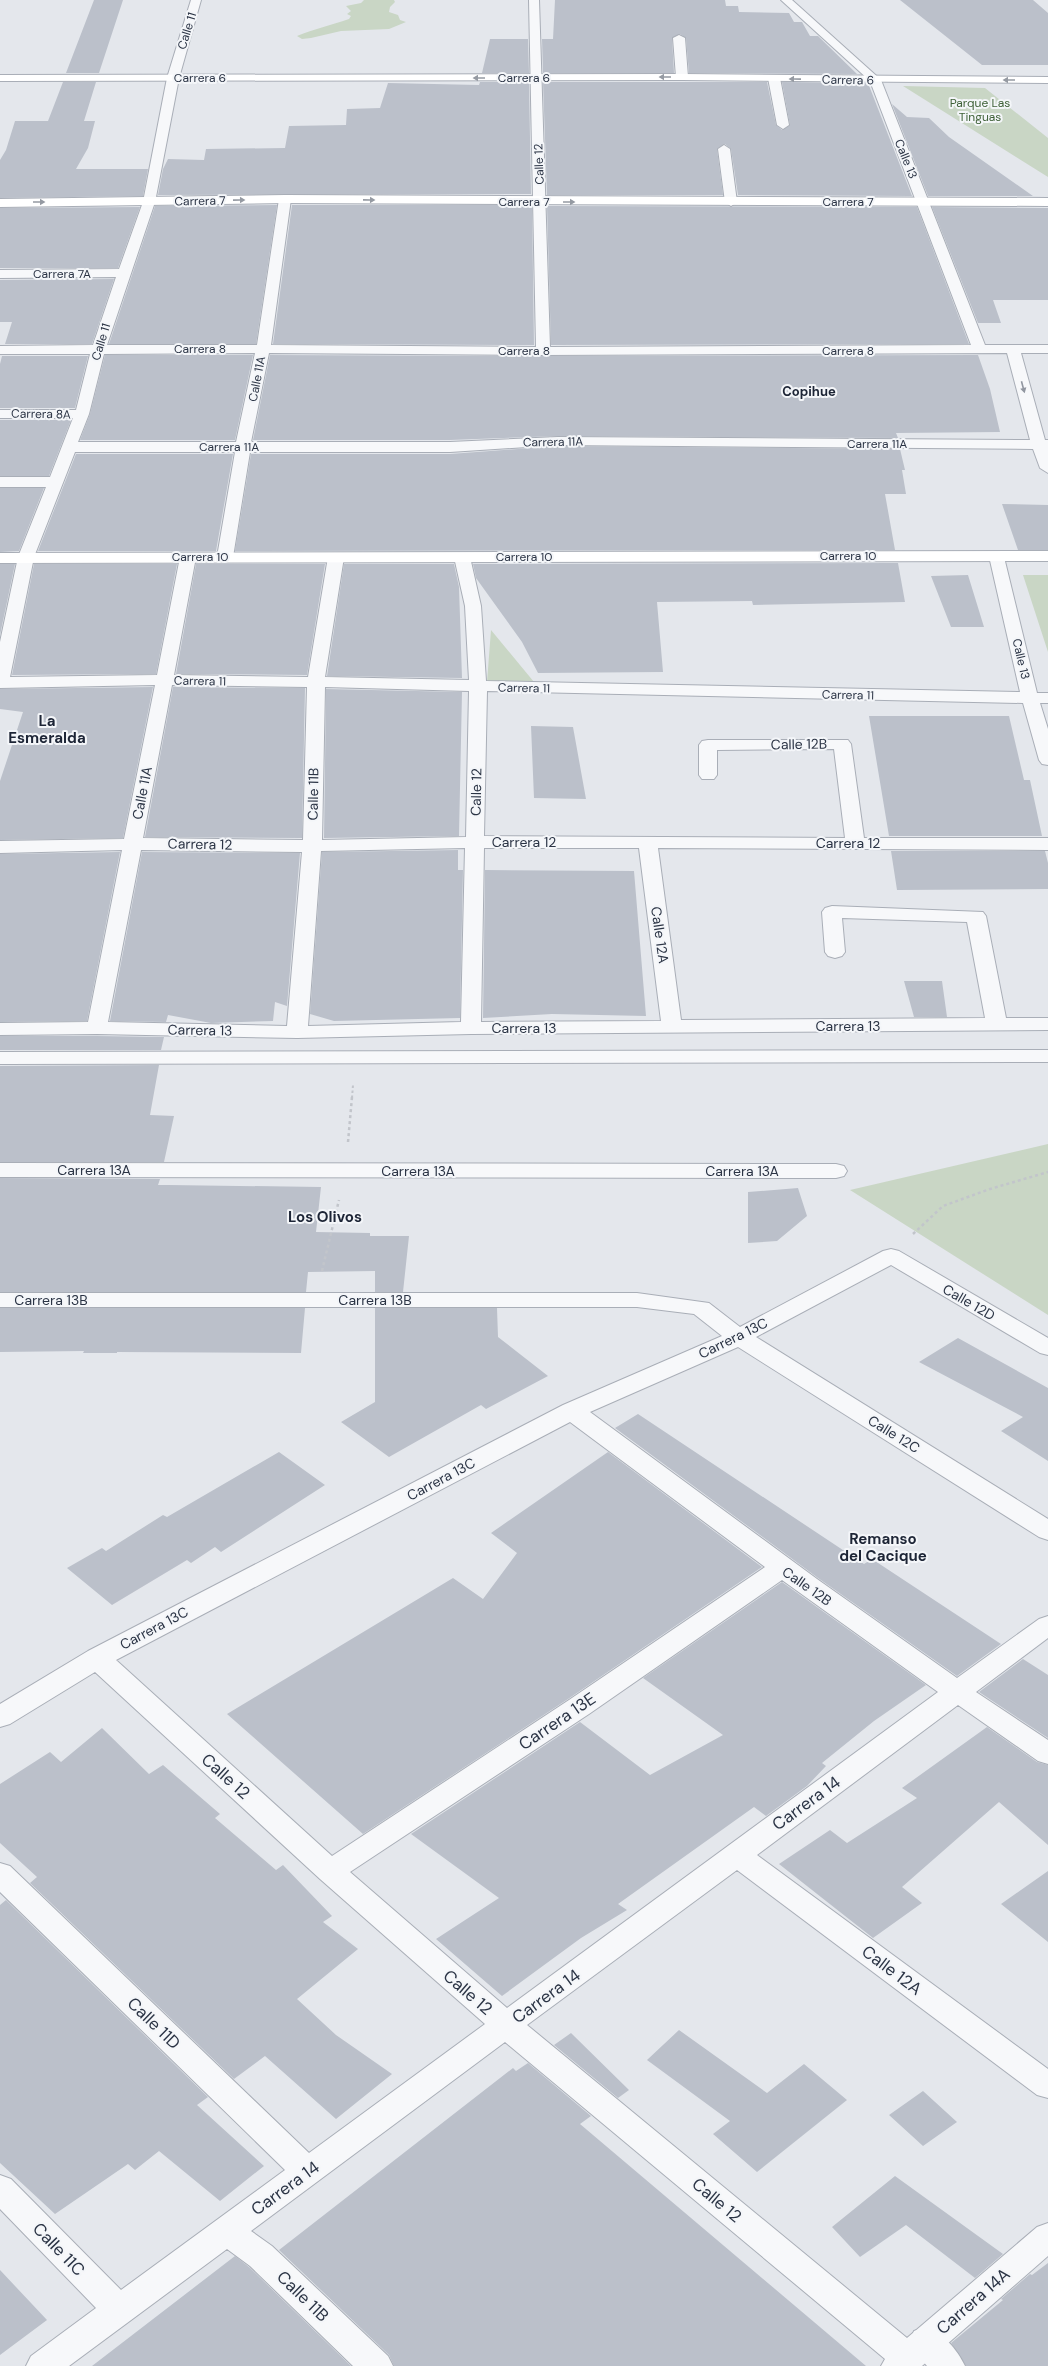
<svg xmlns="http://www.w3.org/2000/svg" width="1048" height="2366" viewBox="0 0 1048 2366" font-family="'DM Sans',sans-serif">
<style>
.green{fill:#c9d6c5}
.building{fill:#bbc0ca}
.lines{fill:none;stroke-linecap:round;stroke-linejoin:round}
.lane-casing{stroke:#a9aeb7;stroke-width:2}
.street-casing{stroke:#a9aeb7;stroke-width:2}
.secondary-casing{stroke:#a9aeb7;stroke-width:2}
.path-far1{stroke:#c2c5cb;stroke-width:2;stroke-dasharray:2.5 2.5;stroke-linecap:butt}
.path{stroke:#c2c5cb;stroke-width:2.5;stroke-dasharray:3 3;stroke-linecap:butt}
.lane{fill:#f7f8fa;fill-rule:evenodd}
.street{fill:#f7f8fa;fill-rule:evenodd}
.secondary{fill:#fff;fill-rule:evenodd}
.oneway{fill:#959aa2}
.oneway2{fill:#9196a0}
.labels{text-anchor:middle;stroke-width:4;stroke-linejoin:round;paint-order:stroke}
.far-street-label{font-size:12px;fill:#2b3445;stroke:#f4f6f9}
.far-park-label{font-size:12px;fill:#3f6138;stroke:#f4f6f9}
.far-neighbourhood-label{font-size:13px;font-weight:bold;fill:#1d2536;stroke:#f4f6f9}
.street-label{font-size:14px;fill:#2b3445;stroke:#f4f6f9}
.neighbourhood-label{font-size:15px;font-weight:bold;fill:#1d2536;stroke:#f4f6f9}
.near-street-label{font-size:17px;fill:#2b3445;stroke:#f4f6f9}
</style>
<rect width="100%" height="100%" fill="#e4e7ec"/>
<path class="green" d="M364,0H394L395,2L390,7L389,12L398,15L400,20L406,22L389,29L341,31L311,38L302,39L297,36C314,29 331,25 349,19L351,16L347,14L351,11L346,6L361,3Z
M903,86L985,88L1048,138V177Z
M1023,575H1048V652Z
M491,630L534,682H487Z
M1048,1144V1315L850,1190Z"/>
<path class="building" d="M94,0H123L99,73H66Z
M555,0H725L726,6H738L739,12L789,13L794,22H802L810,36H818L857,74L689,73L686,38L680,34L672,38L674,73H543L542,39H553Z
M900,0H1033L1048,13V65H982Z
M490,39H528L529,73H482Z
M63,82H96L84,121H95L88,148L76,169H148L143,196L0,198V160L6,150L15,121H48Z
M480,82H529L531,194L158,195L163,169L168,159L204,160L206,149L285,148L289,126L346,125L347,109L380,108L388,83L479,85Z
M543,82H767L776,125L782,130L790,125L782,82L868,83L912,196L738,195L731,149L725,144L717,149L723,195H547Z
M892,104L907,117L929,118L949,137L1033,196H928Z
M277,205L256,344H109L155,206Z
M292,205H532L534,345L273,344Z
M547,206L917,207L969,344L551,345Z
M140,207L118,268H0V208Z
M932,207L1048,208V300H993L1001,323H978Z
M0,279V280L114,279L92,344H5L12,322H0Z
M105,355H253L235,440H80L90,414Z
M270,355L543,356L978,355L990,389L1000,432L896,433L898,438L558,436L450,440H253Z
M2,356H88L75,408H0V364Z
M0,420H71L49,476H0Z
M558,446L900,449L905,470H902L906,494H885L895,550L235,551L251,454H450Z
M76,454H233L216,551H38Z
M0,488H44L19,551L0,552Z
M1002,504L1048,505V550H1018Z
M898,563L905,602L753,605L752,601L657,602L663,672L538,673L522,642L476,578L473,564Z
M0,564H15L0,635Z
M34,564H177L156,674L12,675Z
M196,564H325L307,675L176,674Z
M344,564H454L459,587L462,678L327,676Z
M968,575L984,627H951L931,576Z
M153,687L123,838L0,840V781L23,712L0,709V689Z
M173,687L305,688L302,838L145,837Z
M326,689L462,692L459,836L324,838Z
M869,716H1009L1024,780H1030L1042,836H889Z
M531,726L573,727L586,799L534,798Z
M458,850V870H463L460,1018L334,1021L310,1014L322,852Z
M891,851H1045L1048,863V889L897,890Z
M120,852L87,1021L0,1022V854Z
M142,852L300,853L287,1006L275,1002L273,1021L211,1023L168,1015L166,1022L110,1021Z
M485,870L634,871L646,1016L552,1014L483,1018Z
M904,981H942L947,1017H914Z
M0,1036H97L164,1037L161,1050H0Z
M159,1065L150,1115L174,1116L164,1162H0V1066Z
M0,1178L160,1179L158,1185H169L321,1187L316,1232L370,1233V1236H409L403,1292H375V1271L308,1272L306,1292H0Z
M798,1188L807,1216L777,1241L748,1243V1192Z
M0,1308H305L301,1353L117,1352V1353H83L84,1351L0,1352Z
M375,1308H497L498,1337L548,1376L486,1409L481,1405L389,1457L341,1422L375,1402Z
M958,1338L1048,1388V1461L1001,1431L1023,1417L919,1362Z
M638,1414L864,1564L872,1559L1001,1644L957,1676L818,1578L615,1428Z
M279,1452L325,1485L221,1552L215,1547L191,1563L187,1560L112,1605L67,1568L102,1548L106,1551L163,1515L167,1517Z
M608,1452L762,1567L568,1699L363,1834L227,1714L453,1578L483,1599L517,1553L491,1533Z
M782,1582L926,1685L874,1721L822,1763L826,1766L807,1786L766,1816L754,1807L618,1904L627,1910L581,1938L502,1996L436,1939L499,1898L411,1834L580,1722L650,1775L723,1735L643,1678Z
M1023,1659L1048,1675V1738L979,1692Z
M987,1727L1037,1762L1048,1765V1845L999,1802L902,1887L922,1903L873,1938L779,1864L830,1830L847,1843L917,1798L902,1788Z
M102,1728L149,1774L163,1765L220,1814L215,1818L276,1870L283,1865L332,1916L323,1922L358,1949L297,1999L336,2035L392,2074L336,2119L265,2056L234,2079L30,1883L37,1877L0,1843V1784L50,1752L61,1762Z
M1048,1871V1942L1001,1904Z
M6,1900L208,2097L197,2105L264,2166L220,2201L159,2151L135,2170L128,2164L55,2214L0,2163V1905Z
M679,2030L767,2093L804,2064L847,2100L757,2172L713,2134L730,2121L647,2060Z
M571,2033L629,2090L618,2098L554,2045Z
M528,2063L591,2116L580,2124L866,2366H394L389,2355L279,2250L513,2068L516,2071Z
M923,2091L957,2122L923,2146L889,2115Z
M895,2176L1003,2254L975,2278L906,2225L860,2257L832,2227Z
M235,2256L249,2267L351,2366H92Z
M1048,2263V2366H966L951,2343L1003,2300L1001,2299L1030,2274L1032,2275Z
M0,2270L47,2320L0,2355Z"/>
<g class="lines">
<defs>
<path id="lane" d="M774,75L780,78L789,125L783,129L777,125L768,78Z
M926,2327C943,2333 957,2349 965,2366H927L914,2351L910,2341L914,2331Z"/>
<path id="street" d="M191,0H201L179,78L155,202L107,345H257L279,199L285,195L291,199L271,345L536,347L529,0H539L550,347L971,345L870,81L781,0H792L881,80L985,345H1048V353H1021L1045,440H1048V473L1040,468L1033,449L558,445L450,452H250L233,557L231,560H219L217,557L235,452H75L34,557L10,677L157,675L180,557L182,554H194L196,557L174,675L308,677L328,557L330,554H342L344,557L325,677L469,680L465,606L454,557L456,554H468L470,557L481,606L486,681L1020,692L989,556L991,553H1003L1037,693H1048V703H1040L1048,729V765L1042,764L1039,760L1023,703L487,691L484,836L845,838L834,749L717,750V775L714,779H702L699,775V745L702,741L708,740H848L851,744L864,838H1048V850L658,848L681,1020L985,1018L967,922L842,918L845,952L842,956L835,958L828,956L825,952L822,912L825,908L832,906L983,912L986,916L1006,1018H1048V1030L471,1034L297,1038L97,1034L0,1035V1023L88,1022L122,850L0,853V841L124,839L155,685L0,688V642L18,557L46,487H0V477H50L73,418H0V410H76L90,354H0V346L93,345L116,277L0,278V270L119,269L143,202L167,78ZM255,353L236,442H78L89,414L104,354ZM269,353L543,355L1007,353L1030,440L558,437L450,442H251ZM172,685L307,687L303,840L143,838ZM325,687L469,691L466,837L322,840ZM465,848L461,1022L308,1026L321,851ZM484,848H639L661,1021L481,1022ZM141,850L302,852L287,1026L108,1022Z
M679,35L685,38L688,77L682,80L676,77L673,38Z
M724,145L730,149L737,202L731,206L725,202L718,149Z
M1048,1050V1062L0,1064V1052Z
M0,1163L836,1164L844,1166L847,1171L844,1176L836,1178L0,1177Z
M891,1249L899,1251L1048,1338V1355L1040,1353L891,1265L756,1337L1048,1519V1540L1039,1537L738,1347L590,1412L817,1579L957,1678L1039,1619L1048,1616V1638L976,1692L1048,1740V1764L1038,1761L958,1705L757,1855L1048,2069V2098L1037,2095L737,1870L527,2025L907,2338L1037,2227L1048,2223V2256L922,2366H881L885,2359L505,2042L251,2231L272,2246L388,2356L393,2366H353L250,2266L227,2249L69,2366H26L31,2356L96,2308L0,2209V2175L11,2179L121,2290L285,2170L0,1892V1863L10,1866L309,2153L485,2024L320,1879L95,1672L10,1724L0,1727V1704L88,1651L563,1405L722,1336L694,1314L637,1307H0V1293H637L709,1303L740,1327L883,1251ZM570,1422L765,1567L569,1700L332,1856L116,1660ZM782,1580L938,1692L507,2008L350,1872L589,1714Z"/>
<path id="secondary" d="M682,74L1048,77V83L682,80L0,81V75Z
M285,195L1048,198V206L285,203L0,207V199Z
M1048,551V561L0,563V553Z"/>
</defs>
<use href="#lane" class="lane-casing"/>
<use href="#street" class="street-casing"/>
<use href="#secondary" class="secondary-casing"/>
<path class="path-far1" d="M352,1098L353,1085"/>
<path class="path" d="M348,1142L352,1097
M913,1234L943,1206L990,1189L1048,1172
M322,1271L339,1200"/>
<use href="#lane" class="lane"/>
<use href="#street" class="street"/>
<use href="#secondary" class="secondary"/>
</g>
<defs><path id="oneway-solid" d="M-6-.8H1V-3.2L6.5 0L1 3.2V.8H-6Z"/></defs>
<g class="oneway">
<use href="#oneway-solid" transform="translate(665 77) rotate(180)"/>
<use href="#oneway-solid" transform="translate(479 78) rotate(180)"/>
<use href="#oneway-solid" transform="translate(795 79) rotate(-179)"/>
<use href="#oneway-solid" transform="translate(1009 80) rotate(-180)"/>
<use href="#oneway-solid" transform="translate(239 200) rotate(-1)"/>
<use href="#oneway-solid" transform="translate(369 200) rotate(1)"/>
<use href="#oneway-solid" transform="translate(39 202)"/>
<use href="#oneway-solid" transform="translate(569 202)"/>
</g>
<use class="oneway2" href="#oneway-solid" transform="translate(1023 387) rotate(75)"/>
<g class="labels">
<g class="far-street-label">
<text transform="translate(187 31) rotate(-73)" y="4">Calle 11</text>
<text x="200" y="82">Carrera 6</text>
<text x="524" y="82">Carrera 6</text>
<text transform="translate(848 80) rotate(1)" y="4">Carrera 6</text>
<text transform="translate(906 159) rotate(68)" y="4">Calle 13</text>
<text transform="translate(539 164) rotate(-92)" y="4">Calle 12</text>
<text transform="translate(200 201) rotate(-1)" y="4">Carrera 7</text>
<text x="524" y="206">Carrera 7</text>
<text x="848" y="206">Carrera 7</text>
<text x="62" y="278">Carrera 7A</text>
<text transform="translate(101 342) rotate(-73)" y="4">Calle 11</text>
<text x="200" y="353">Carrera 8</text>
<text x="524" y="355">Carrera 8</text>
<text x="848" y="355">Carrera 8</text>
<text transform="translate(257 379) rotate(-79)" y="4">Calle 11A</text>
<text transform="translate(41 414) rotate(1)" y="4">Carrera 8A</text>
<text transform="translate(553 442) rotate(-1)" y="4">Carrera 11A</text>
<text x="877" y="448">Carrera 11A</text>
<text x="229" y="451">Carrera 11A</text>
<text x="848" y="560">Carrera 10</text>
<text x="200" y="561">Carrera 10</text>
<text x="524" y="561">Carrera 10</text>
<text transform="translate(1021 659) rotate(77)" y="4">Calle 13</text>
<text transform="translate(200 681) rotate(1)" y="4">Carrera 11</text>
<text transform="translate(524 688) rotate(1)" y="4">Carrera 11</text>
<text transform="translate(848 695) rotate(1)" y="4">Carrera 11</text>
</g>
<g class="far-park-label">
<text x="980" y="107">Parque Las<tspan x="980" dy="14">Tinguas</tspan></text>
</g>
<g class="far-neighbourhood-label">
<text x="809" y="396">Copihue</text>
</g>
<g class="street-label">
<text transform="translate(799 744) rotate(-1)" y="5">Calle 12B</text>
<text transform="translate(476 792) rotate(-89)" y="5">Calle 12</text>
<text transform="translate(142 793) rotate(-79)" y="5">Calle 11A</text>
<text transform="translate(313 794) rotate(-89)" y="5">Calle 11B</text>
<text x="524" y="847">Carrera 12</text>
<text x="848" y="848">Carrera 12</text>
<text transform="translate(200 844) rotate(1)" y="5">Carrera 12</text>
<text transform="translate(660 935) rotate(82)" y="5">Calle 12A</text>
<text x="848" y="1031">Carrera 13</text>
<text x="524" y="1033">Carrera 13</text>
<text transform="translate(200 1030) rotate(1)" y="5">Carrera 13</text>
<text x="94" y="1175">Carrera 13A</text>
<text x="418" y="1176">Carrera 13A</text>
<text x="742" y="1176">Carrera 13A</text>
<text x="51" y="1305">Carrera 13B</text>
<text x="375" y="1305">Carrera 13B</text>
<text transform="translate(969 1302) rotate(30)" y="5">Calle 12D</text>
<text transform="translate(733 1338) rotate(-26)" y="5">Carrera 13C</text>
<text transform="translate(894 1434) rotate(32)" y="5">Calle 12C</text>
<text transform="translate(441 1479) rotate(-28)" y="5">Carrera 13C</text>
<text transform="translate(807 1586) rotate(35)" y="5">Calle 12B</text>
<text transform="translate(154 1628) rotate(-28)" y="5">Carrera 13C</text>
</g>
<g class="neighbourhood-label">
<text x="47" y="726">La<tspan x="47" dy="17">Esmeralda</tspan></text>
<text x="325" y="1222">Los Olivos</text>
<text x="883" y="1544">Remanso<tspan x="883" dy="17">del Cacique</tspan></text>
</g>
<g class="near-street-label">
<text transform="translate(557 1721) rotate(-34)" y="6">Carrera 13E</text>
<text transform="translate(226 1776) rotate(42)" y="6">Calle 12</text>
<text transform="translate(806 1803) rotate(-36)" y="6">Carrera 14</text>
<text transform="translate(892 1970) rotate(37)" y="6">Calle 12A</text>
<text transform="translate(468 1992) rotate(41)" y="6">Calle 12</text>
<text transform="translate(546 1996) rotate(-36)" y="6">Carrera 14</text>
<text transform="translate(154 2023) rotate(44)" y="6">Calle 11D</text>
<text transform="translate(285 2188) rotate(-36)" y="6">Carrera 14</text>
<text transform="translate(717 2200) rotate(40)" y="6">Calle 12</text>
<text transform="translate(59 2249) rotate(46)" y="6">Calle 11C</text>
<text transform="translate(303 2296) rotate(44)" y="6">Calle 11B</text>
<text transform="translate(973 2301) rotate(-41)" y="6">Carrera 14A</text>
</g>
</g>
</svg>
